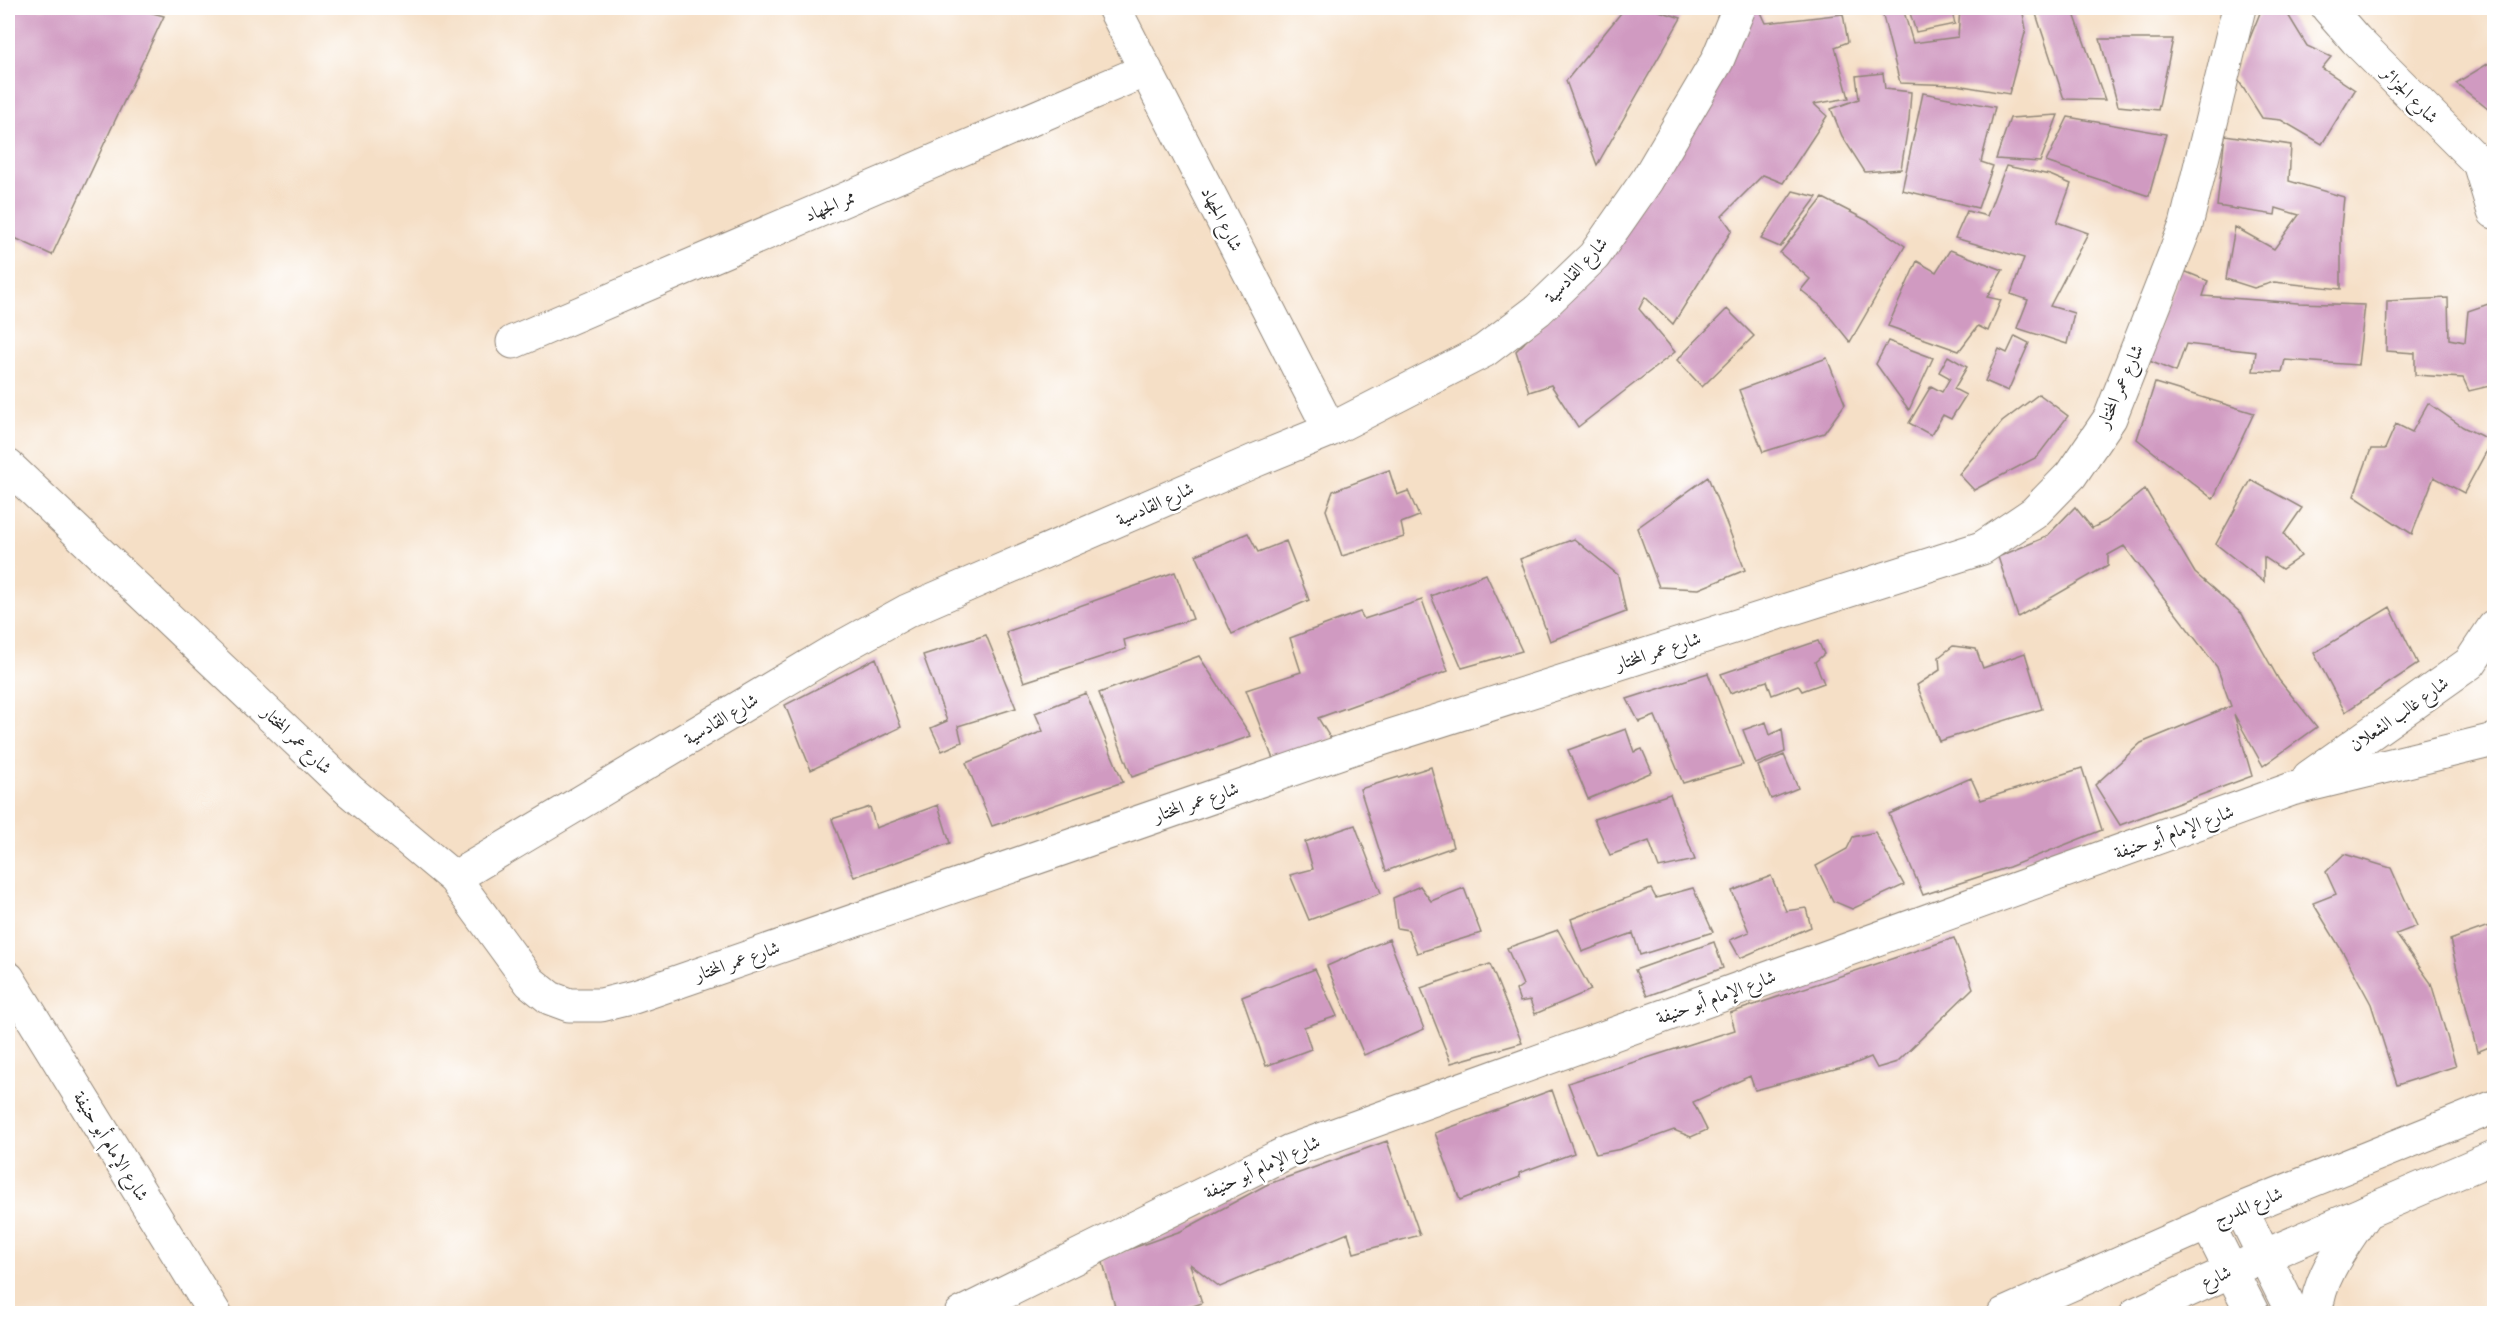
<svg xmlns="http://www.w3.org/2000/svg" width="2502" height="1321" viewBox="0 0 2502 1321" font-family="'IM FELL French Canon',Amiri,serif">
<style>
.building{fill:#d09ac1}
.lines{fill:none;stroke-linecap:round;stroke-linejoin:round}
.minor-casing{stroke:#908578;stroke-width:35}
.major-casing{stroke:#908578;stroke-width:35}
.minor{stroke:#fff;stroke-width:33}
.major{stroke:#fff;stroke-width:33}
.labels{text-anchor:middle;stroke-width:5;stroke-linejoin:round;paint-order:stroke}
.street-label{font-size:18px;fill:#2b2b2b;stroke:#fff}
</style>
<rect width="100%" height="100%" fill="#fff"/>
<filter id="ink" filterUnits="userSpaceOnUse"><feTurbulence type="fractalNoise" baseFrequency=".0167" numOctaves="2"/><feDisplacementMap in="SourceGraphic" scale="12" xChannelSelector="R" yChannelSelector="G"/><feConvolveMatrix kernelMatrix="1 2 1 2 8 2 1 2 1" color-interpolation-filters="sRGB"/></filter>
<filter id="wash" filterUnits="userSpaceOnUse"><feTurbulence type="fractalNoise" baseFrequency=".008" numOctaves="4" result="noise"/><feDisplacementMap in="SourceGraphic" scale="24" xChannelSelector="R" yChannelSelector="G"/><feGaussianBlur stdDeviation="1.35" result="paint"/><feColorMatrix in="noise" values="0 0 0 0 0 0 0 0 0 0 0 0 0 0 0 0 0 1.4 0 .05"/><feComposite in="paint" operator="in"/></filter>
<g filter="url(#wash)">
<rect width="100%" height="100%" fill="#f5dfc6"/>
<g id="blocks">
<path class="building" d="M8,8H134L164,16L52,255L8,235Z
M1625,8H1650L1681,18L1597,165L1566,81Z
M1753,8H1759L1766,23L1843,14L1848,42L1835,47L1849,98L1814,104L1827,116L1783,183L1763,175L1722,216L1732,230L1673,324L1645,297L1639,309L1675,352L1578,427L1551,385L1529,392L1516,351L1610,256Z
M1881,8H1903L1913,43L1958,37L1960,8H2022L2026,29L2009,94L1957,85L1900,83Z
M1927,8H1951L1955,24L1916,32L1909,10Z
M2053,8H2072L2105,100L2064,99L2036,14Z
M2262,8H2284L2307,46L2331,57L2322,68L2355,90L2322,144L2281,120L2262,118L2235,75Z
M2100,39H2173L2158,110L2118,106Z
M2494,60V114L2456,83Z
M1883,73L1885,89L1911,92L1909,120L1901,169L1865,172L1842,136L1831,109L1859,99L1856,76Z
M1923,93L1995,107L1981,162L1993,166L1978,208L1902,190Z
M2058,115L2040,162L1996,159L2010,118Z
M2068,117L2166,134L2149,196L2046,162Z
M2225,135L2291,145L2289,181L2344,197L2341,227V289L2274,282L2254,288L2226,279L2235,227L2274,249L2299,215L2276,208L2275,215L2217,206Z
M2006,166L2050,175L2071,184L2057,222L2088,233L2050,306L2074,313L2067,344L2017,328L2028,300L2011,294L2024,258L1955,238L1967,211L1987,216Z
M1793,191L1817,197L1780,247L1761,239Z
M1823,198L1868,221L1905,246L1850,342L1821,306L1801,290L1810,279L1780,253Z
M1950,250L2003,270L1987,297L2001,300L1988,331L1978,326L1959,351L1888,326L1917,261L1936,272Z
M2179,269L2208,281L2203,296L2298,303L2365,305L2358,365L2285,360L2282,372L2253,371L2256,352L2186,344L2176,372L2147,360Z
M2448,298L2449,339L2465,342L2468,311L2494,302V385L2469,391L2463,378L2415,375V353L2386,351L2387,301Z
M1727,309L1754,336L1702,387L1677,360Z
M2015,336L2029,343L2008,391L1985,381L1999,349L2007,353Z
M1888,341L1933,358L1909,410L1876,364Z
M1948,356L1967,367L1954,389L1966,395L1951,419L1943,415L1931,435L1909,423L1931,386L1942,392L1950,378L1939,372Z
M1827,358L1845,404L1824,433L1763,452L1739,390Z
M2155,383L2254,413L2213,499L2137,439Z
M2039,394L2068,416L2037,457L1974,490L1959,474L2002,422Z
M2428,403L2463,427L2492,441L2464,493L2434,477L2412,534L2354,496L2371,449H2385L2396,424L2412,432Z
M1389,470L1397,495L1408,491L1419,516L1401,523L1404,537L1342,556L1326,510L1333,491Z
M1708,477L1745,570L1699,589L1659,587L1637,528Z
M2251,480L2302,508L2284,534L2301,556L2282,569L2264,557V582L2216,544Z
M2145,489L2195,573L2242,614L2279,680L2317,727L2263,766L2234,714L2252,776L2120,825L2095,785L2141,743L2231,706L2217,667L2124,546L2108,555V565L2018,617L1998,557L2046,537L2075,507L2092,528L2106,521Z
M1248,533L1258,552L1286,541L1309,600L1232,634L1196,555Z
M1574,539L1618,575L1626,612L1550,641L1520,559Z
M1175,572L1193,619L1124,640L1126,649L1024,682L1006,632Z
M1486,574L1522,651L1462,668L1431,596Z
M1422,600L1448,671L1318,718L1331,739L1273,759L1246,690L1301,672L1290,638L1360,612L1364,619Z
M2390,607L2418,664L2345,712L2314,653Z
M986,635L1016,708L958,726L962,742L942,751L931,728L947,721L923,655Z
M1818,641L1824,654L1815,662L1824,683L1802,691L1798,685L1772,695L1767,681L1730,693L1721,674Z
M1953,646L1976,649L1983,668L2025,653L2042,709L1939,741L1917,685L1940,670L1939,657Z
M1199,656L1251,736L1132,777L1099,693Z
M876,658L901,727L811,770L785,705Z
M1708,673L1743,765L1683,783L1655,716L1639,722L1627,699Z
M1086,693L1123,782L992,826L966,763L1043,731L1035,713Z
M1766,722L1770,735L1782,729L1785,752L1756,764L1743,730Z
M1626,729L1634,752L1642,749L1652,772L1588,799L1568,750Z
M1784,755L1798,788L1771,799L1758,766Z
M1431,767L1453,847L1386,871L1360,789Z
M2082,768L2102,830L2009,867L1923,895L1889,814L1971,778L1981,800Z
M1670,794L1695,860L1659,868L1649,841L1610,855L1594,819Z
M938,805L950,843L854,877L832,819L870,807L876,828Z
M1355,825L1381,893L1309,920L1290,875L1313,869L1305,842Z
M1875,832L1904,885L1852,909L1833,901L1816,866L1847,849L1853,837Z
M2344,854L2391,868L2417,926L2396,934L2431,983L2456,1066L2397,1085L2371,1004L2344,954L2313,903L2336,894L2326,872Z
M1771,876L1786,911L1806,908L1811,927L1740,958L1730,940L1749,932L1732,891Z
M1420,886L1431,901L1464,888L1481,933L1417,953L1408,930L1397,928L1393,898Z
M1693,888L1713,932L1640,955L1633,933L1582,952L1571,919L1651,889L1656,898Z
M2494,924V1045L2477,1052L2450,940Z
M1558,930L1591,990L1535,1014L1530,1000L1520,1002L1516,990L1523,985L1507,948Z
M1954,938L1973,988L1897,1062L1877,1068L1871,1057L1854,1064L1755,1090L1750,1076L1693,1102L1707,1130L1691,1137L1674,1130L1621,1149L1596,1154L1568,1083L1735,1030L1730,1013Z
M1389,939L1424,1029L1364,1055L1327,966Z
M1714,942L1723,968L1647,996L1635,970Z
M1490,964L1522,1043L1451,1063L1421,988Z
M1315,969L1337,1016L1304,1027L1311,1049L1266,1066L1242,997Z
M1552,1090L1574,1153L1519,1173L1520,1177L1460,1200L1435,1133Z
M1387,1141L1420,1235L1354,1253L1348,1233L1220,1287L1190,1264L1202,1303L1170,1314H1117L1102,1259L1181,1231L1266,1185Z"/>
</g>
</g>
<g filter="url(#ink)">
<use href="#blocks" fill-opacity="0" stroke="#908578" stroke-width="1.5"/>
<g class="lines">
<defs>
<path id="minor" d="M1114,8L1330,430
M2328,8L2356,40L2494,178
M2480,166L2494,212
M513,342L1146,70
M8,466L350,791L454,878L530,982L550,998L569,1005H601L634,997L1353,748L1982,548L2034,513L2071,475L2110,418L2186,225L2239,8
M2309,777L2470,663L2494,627
M454,878L829,654L907,611L1254,461L1330,430L1484,351L1538,310L1594,256L1647,180L1717,61L1739,8
M8,978L215,1314
M2241,1209L2494,1107
M2264,1256L2494,1157
M961,1314L1290,1151L2292,789L2494,740"/>
<path id="major" d="M2207,1223L2253,1314
M2004,1314L2241,1209L2293,1314
M2136,1314L2264,1256
M2316,1314C2318,1276 2346,1242 2366,1212"/>
</defs>
<use href="#minor" class="minor-casing"/>
<use href="#major" class="major-casing"/>
<use href="#minor" class="minor"/>
<use href="#major" class="major"/>
</g>
</g>
<g class="labels">
<g class="street-label">
<text transform="translate(2410 95) rotate(45)" y="6">شارع الجزائر</text>
<text transform="translate(830 206) rotate(-23)" y="6">ممر الجهاد</text>
<text transform="translate(1222 219) rotate(63)" y="6">شارع الجهاد</text>
<text transform="translate(1576 270) rotate(-47)" y="6">شارع القادسية</text>
<text transform="translate(2120 386) rotate(-66)" y="6">شارع عمر المختار</text>
<text transform="translate(1155 504) rotate(-24)" y="6">شارع القادسية</text>
<text transform="translate(1658 651) rotate(-18)" y="6">شارع عمر المختار</text>
<text transform="translate(2399 714) rotate(-35)" y="6">شارع غالب الشعلان</text>
<text transform="translate(721 719) rotate(-31)" y="6">شارع القادسية</text>
<text transform="translate(297 740) rotate(44)" y="6">شارع عمر المختار</text>
<text transform="translate(1196 802) rotate(-19)" y="6">شارع عمر المختار</text>
<text transform="translate(2174 832) rotate(-20)" y="6">شارع الإمام أبو حنيفة</text>
<text transform="translate(737 961) rotate(-19)" y="6">شارع عمر المختار</text>
<text transform="translate(1716 997) rotate(-20)" y="6">شارع الإمام أبو حنيفة</text>
<text transform="translate(111 1146) rotate(58)" y="6">شارع الإمام أبو حنيفة</text>
<text transform="translate(1262 1167) rotate(-25)" y="6">شارع الإمام أبو حنيفة</text>
<text transform="translate(2248 1206) rotate(-22)" y="6">شارع المدرج</text>
<text transform="translate(2216 1277) rotate(-24)" y="6">شارع</text>
</g>
</g>
<rect width="2502" height="1321" fill="none" stroke="#fff" stroke-width="30"/>
</svg>
